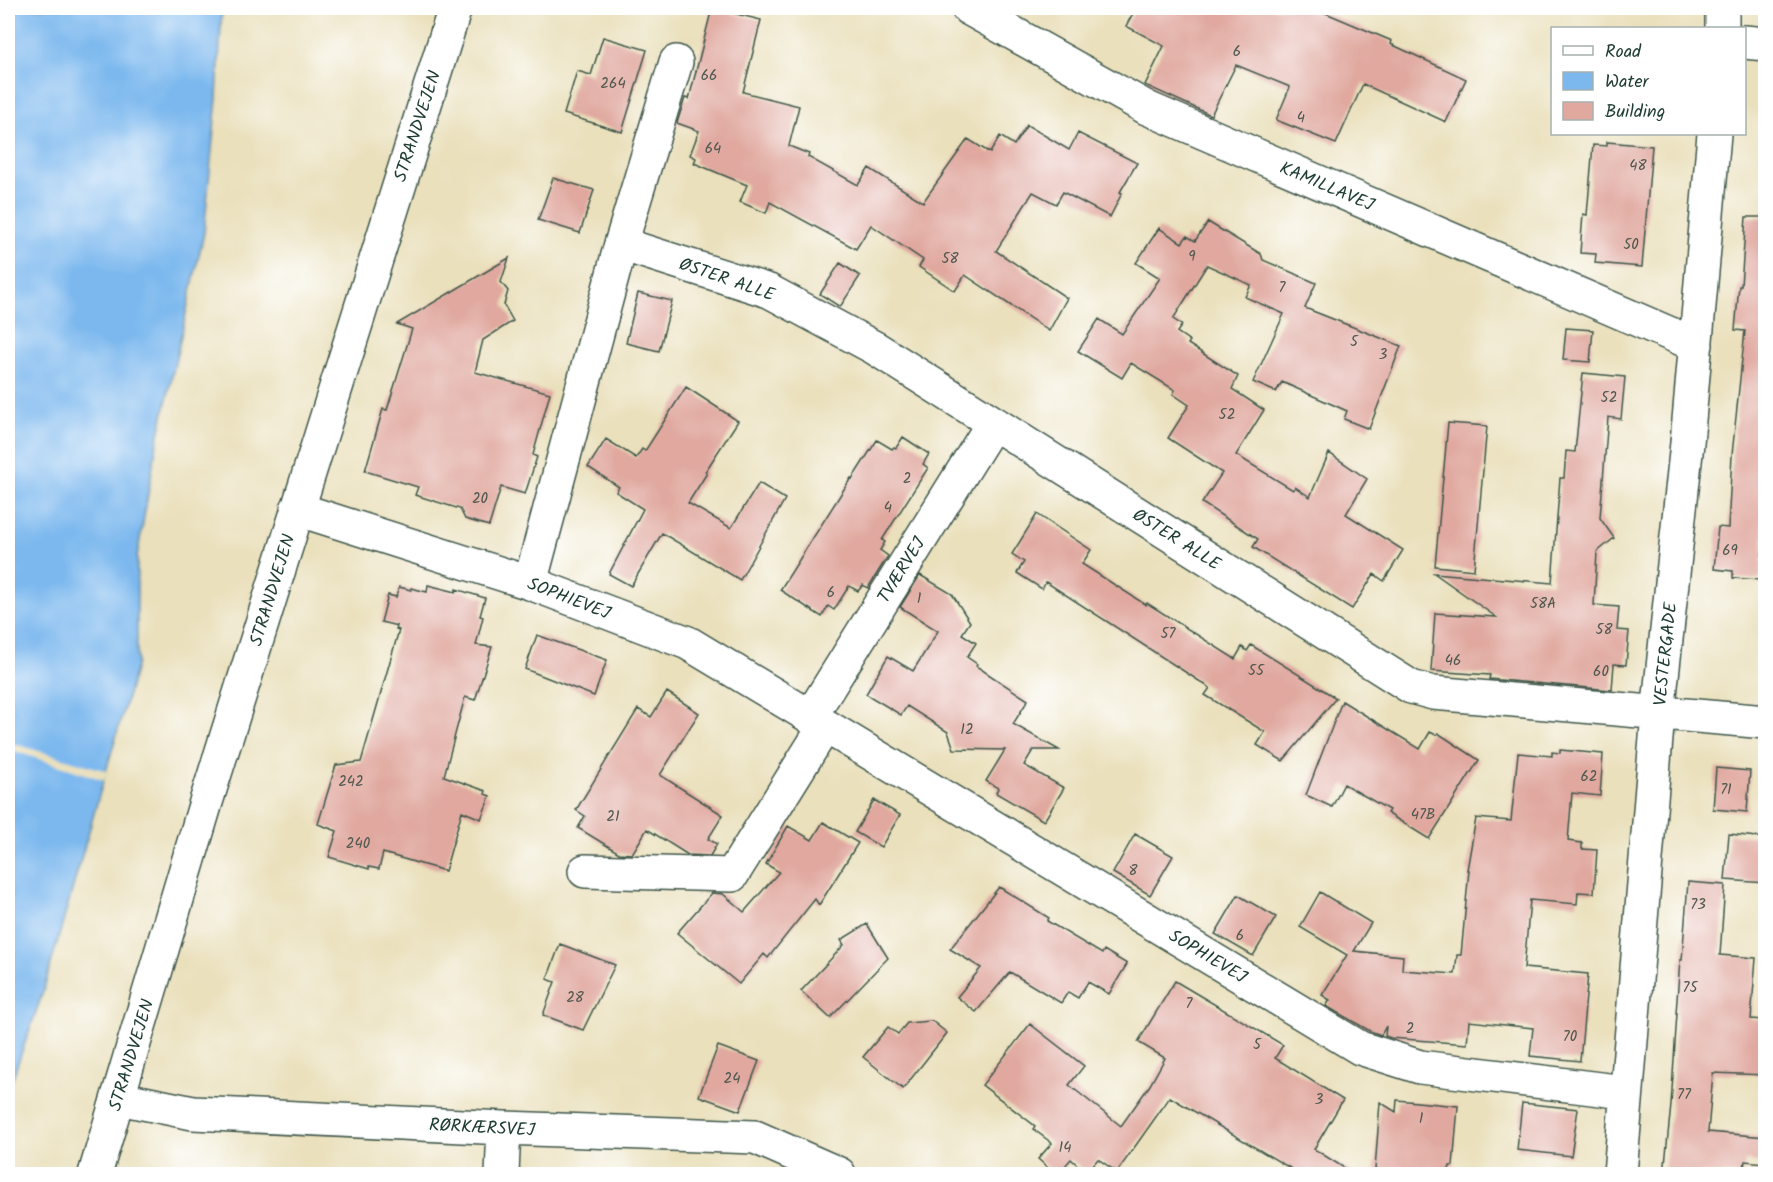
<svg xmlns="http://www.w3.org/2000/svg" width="1773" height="1182" viewBox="0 0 1773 1182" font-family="Kalam,sans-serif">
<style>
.water{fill:#7cb8ee;stroke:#4e7a91;stroke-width:1.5}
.pier{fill:#eae0bc}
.building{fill:#e0a89f}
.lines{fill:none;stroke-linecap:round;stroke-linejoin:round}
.minor-casing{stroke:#3d5548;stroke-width:36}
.minor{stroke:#fff;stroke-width:33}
.labels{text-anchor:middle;stroke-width:5;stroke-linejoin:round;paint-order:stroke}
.number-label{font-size:15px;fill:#4f584f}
.street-label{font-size:18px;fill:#1f3d34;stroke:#fff}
</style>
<rect width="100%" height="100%" fill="#fff"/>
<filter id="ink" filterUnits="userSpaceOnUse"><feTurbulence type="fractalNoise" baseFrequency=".0167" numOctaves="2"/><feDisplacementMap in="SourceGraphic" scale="12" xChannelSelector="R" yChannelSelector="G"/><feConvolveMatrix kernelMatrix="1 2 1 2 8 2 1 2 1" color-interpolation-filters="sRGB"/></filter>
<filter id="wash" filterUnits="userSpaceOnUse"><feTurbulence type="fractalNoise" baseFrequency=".008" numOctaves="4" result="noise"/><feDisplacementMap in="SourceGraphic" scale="24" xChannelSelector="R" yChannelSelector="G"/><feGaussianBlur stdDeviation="1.35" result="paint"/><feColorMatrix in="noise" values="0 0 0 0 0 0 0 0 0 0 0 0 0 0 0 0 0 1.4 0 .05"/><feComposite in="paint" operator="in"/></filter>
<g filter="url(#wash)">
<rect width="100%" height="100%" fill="#eae0bc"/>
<path class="water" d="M8,8H222L217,98L204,233L156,448L137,557V663L43,992L8,1091Z"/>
<path class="pier" d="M8,742L107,771L104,780L8,749Z"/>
<g id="blocks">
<path class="building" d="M712,8L761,20L743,92L799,106L789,146L809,154L808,157L858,185L869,168L923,202L968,139L990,153L1000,136L1014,145L1027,125L1069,150L1078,133L1137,163L1120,192L1122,193L1110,217L1063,192L1056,204L1033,192L996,251L1067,298L1049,331L965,275L955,291L919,267L923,260L871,225L856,249L770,202L766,213L740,202L747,185L694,163L696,158L690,155L699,131L677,123L685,98L689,99Z
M1136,8H1314L1392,41L1391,44L1466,79L1446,122L1363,84L1336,144L1276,120L1290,87L1236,65L1211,115L1145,85L1164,46L1126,26Z
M603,37L647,50L622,132L564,114L577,71L591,75Z
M1607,142L1652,146L1642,267L1595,263L1596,254L1580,253L1583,214L1587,215L1593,145L1607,146Z
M553,178L594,190L580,233L538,220Z
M1746,217H1766V507L1760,580L1733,578V571L1714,569L1718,527L1728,528L1732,455L1745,331L1735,330L1739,286H1741Z
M1208,222L1261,254L1263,260L1316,283L1305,308L1401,346L1369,429L1344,419L1347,411L1282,382L1276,392L1253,382L1284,314L1245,297L1251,285L1207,265L1173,319L1182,325L1177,332L1190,341L1188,344L1238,376L1232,389L1264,410L1236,455L1293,490L1295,487L1310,497L1329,453L1367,479L1346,514L1403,550L1384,581L1374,574L1352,609L1253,547L1258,539L1202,503L1222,473L1168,438L1189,405L1173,394L1175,390L1131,363L1122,378L1078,351L1099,319L1122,334L1160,278L1136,263L1159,228L1182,243L1187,236L1195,241Z
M509,258L501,282L508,291L504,305L513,321L483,340L475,372L550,393L533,455L537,457L525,494L501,487L489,526L465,519L460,509L415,495L418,487L365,471L383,409L387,410L412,329L397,324Z
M840,263L860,276L840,307L820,294Z
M638,293L672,301L659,351L626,343Z
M1566,328L1593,330L1590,362L1563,360Z
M1583,373L1625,377L1621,419L1608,417L1600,518L1614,538L1597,552L1594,605L1619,607L1617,630L1629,631L1626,665L1614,664L1612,690L1489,679L1490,675L1431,671L1435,613L1496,617L1434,573L1552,583L1560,478H1564L1566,451L1575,452Z
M686,387L738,421L705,472L707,473L688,503L731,528L759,483L785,499L740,580L662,533L631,586L609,574L643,509L616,492L619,487L588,467L606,439L636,458L642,449L645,451Z
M1448,423L1487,426L1474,570L1435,566Z
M903,437L929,454L923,464L928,468L882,540L885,542L880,550L888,556L868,588L863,585L858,591L849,586L834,610L828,606L822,617L780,590L851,478L852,479L877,440L892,449L894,447L896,448Z
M1037,514L1091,550L1082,564L1146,605L1147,603L1235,659L1242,647L1247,651L1251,645L1336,698L1283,761L1257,745L1265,732L1205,695L1210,688L1046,582L1042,589L1017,573L1024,562L1012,554Z
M920,575L952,594L970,622L962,634L976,643L967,657L977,664L976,666L1028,700L1013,724L1059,750H1033L1024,765L1064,788L1044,821L996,793L998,788L986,781L1005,750L954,749L948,732L907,706L901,715L866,694L888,656L913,671L938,631L900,607Z
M428,585L456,592V589L485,598L480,616L483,617L476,645L492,647L475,700L465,697L444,776L486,791L485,794L490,796L481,819L462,811L445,871L383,853L379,869L369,867V869L329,857L337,831L318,824L336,765L361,762L399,630L396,629L397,626L381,622L388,595L396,597L399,587L411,590V588L427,592Z
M537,635L607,660L594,696L525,669Z
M667,692L699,713L660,775L723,815L708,839L717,844L710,856L688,855L647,829L632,854L619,853L578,828L585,816L576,810L638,709L651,717Z
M1342,701L1420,749L1430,732L1436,735L1438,733L1479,760L1429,839L1387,813L1389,810L1344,784L1332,807L1306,795Z
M1560,750L1603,754L1600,796L1572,793L1568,841L1582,843V849L1597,850L1594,893L1578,892L1577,904L1530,900L1524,968L1588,974L1580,1061L1530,1056L1533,1028L1469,1021L1467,1044L1391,1038L1385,1036L1386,1026L1381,1035L1370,1031L1326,1006L1330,1000L1322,995L1347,955L1300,927L1320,892L1371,923L1354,951L1403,956L1402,970L1455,974L1457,955H1461L1469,870H1467L1476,818L1511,821L1518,753L1552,756V752L1560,753Z
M1716,768L1750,771L1747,812L1713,809Z
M874,800L900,815L881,847L855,832Z
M823,822L858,843L819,905L815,899L768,958L764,954L739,984L677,933L712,893L723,894L744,912L779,872L766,864L788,826L812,840Z
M1135,834L1173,856L1150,895L1113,873Z
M1729,834L1766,838V883L1725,880Z
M1688,882L1725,885L1720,955L1756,958L1751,1019L1765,1020L1764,1049H1766V1075L1713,1073L1708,1132L1766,1137L1764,1163L1745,1161L1743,1174H1664L1671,1105L1677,1013H1676L1680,960H1682Z
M999,887L1049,918L1047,921L1102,954L1104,950L1127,964L1109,994L1088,982L1078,998L1068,992L1061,1003L1010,972L976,1012L957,997L981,968L950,949Z
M1238,895L1276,917L1253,956L1215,934Z
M867,924L888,958L830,1018L801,991L844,945L841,940Z
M560,944L615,965L583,1030L543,1015L555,982L547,979Z
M1175,981L1283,1045L1275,1058L1343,1100L1314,1149L1354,1174H1300L1170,1097L1117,1172L1098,1159L1086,1173L1071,1159L1058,1174H1055L1038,1159L1052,1143L1033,1129L1035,1126L982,1085L1030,1024L1084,1066L1069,1085L1121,1126L1150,1085L1165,1058L1138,1042Z
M932,1021L947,1033L903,1089L863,1057L888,1027L898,1034L907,1023Z
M718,1046L759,1061L740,1111L699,1096Z
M1397,1100L1458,1106L1453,1166H1450L1449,1170H1375L1380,1102L1396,1112Z
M1522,1103L1578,1109L1571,1156L1517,1150Z"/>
</g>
</g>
<g filter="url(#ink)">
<use href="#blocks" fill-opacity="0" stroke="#3d5548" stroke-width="1.5"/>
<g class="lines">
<defs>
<path id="minor" d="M968,8L1147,108L1696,345
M1722,8V28
M1744,42L1766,44
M621,244L769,291L875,348L1411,687L1433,693L1766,722
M297,509L530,583L688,643L1360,1048L1420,1067L1625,1092
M530,583L621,244L676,62
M810,717L993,423
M585,871L732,875L825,726
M119,1098L193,1113L504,1128L755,1137L839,1174
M95,1174L206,802L455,8
M502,1174L504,1128
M1620,1174L1658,714L1687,443L1714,134"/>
</defs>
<use href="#minor" class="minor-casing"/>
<use href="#minor" class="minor"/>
</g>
</g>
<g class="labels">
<g class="number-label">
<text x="1237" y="56">6</text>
<text x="709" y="80">66</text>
<text x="613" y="88">264</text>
<text x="1301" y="122">4</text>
<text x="713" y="153">64</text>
<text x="1638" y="170">48</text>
<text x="1631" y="249">50</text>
<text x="1192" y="261">9</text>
<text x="950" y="263">58</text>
<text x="1282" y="292">7</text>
<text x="1354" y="346">5</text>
<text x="1383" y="359">3</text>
<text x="1609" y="402">52</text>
<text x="1227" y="419">52</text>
<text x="907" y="483">2</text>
<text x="480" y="503">20</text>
<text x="888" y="512">4</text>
<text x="1730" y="555">69</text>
<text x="831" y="597">6</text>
<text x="919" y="603">1</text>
<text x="1543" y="608">58A</text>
<text x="1604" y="634">58</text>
<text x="1168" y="638">57</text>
<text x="1453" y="665">46</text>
<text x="1256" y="675">55</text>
<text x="1601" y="676">60</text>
<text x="967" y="734">12</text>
<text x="1589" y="781">62</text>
<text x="351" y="786">242</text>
<text x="1726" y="794">71</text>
<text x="1423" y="819">47B</text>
<text x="613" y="821">21</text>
<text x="358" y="848">240</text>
<text x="1133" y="875">8</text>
<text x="1698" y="909">73</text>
<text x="1240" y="940">6</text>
<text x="1690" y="992">75</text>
<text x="575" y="1002">28</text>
<text x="1189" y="1008">7</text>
<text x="1410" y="1033">2</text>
<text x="1570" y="1041">70</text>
<text x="1257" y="1049">5</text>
<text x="732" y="1083">24</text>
<text x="1684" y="1099">77</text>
<text x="1319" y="1104">3</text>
<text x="1421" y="1123">1</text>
<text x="1065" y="1152">14</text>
</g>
<g class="street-label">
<text transform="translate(417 126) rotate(-72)" y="6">STRANDVEJEN</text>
<text transform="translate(1327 186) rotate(23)" y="6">KAMILLAVEJ</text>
<text transform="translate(727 279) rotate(19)" y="6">ØSTER ALLE</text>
<text transform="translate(1177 539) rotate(32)" y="6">ØSTER ALLE</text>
<text transform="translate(901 570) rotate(-58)" y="6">TVÆRVEJ</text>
<text transform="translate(272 590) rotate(-73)" y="6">STRANDVEJEN</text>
<text transform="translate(569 598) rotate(21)" y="6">SOPHIEVEJ</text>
<text transform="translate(1665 654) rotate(-84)" y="6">VESTERGADE</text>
<text transform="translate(1208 956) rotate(31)" y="6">SOPHIEVEJ</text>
<text transform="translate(131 1055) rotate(-73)" y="6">STRANDVEJEN</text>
<text transform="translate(482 1127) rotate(3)" y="6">RØRKÆRSVEJ</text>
</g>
</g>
<rect width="1773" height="1182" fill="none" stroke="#fff" stroke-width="30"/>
<rect x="1551" y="27" width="195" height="108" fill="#ffffff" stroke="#a5b1ae" stroke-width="1.5"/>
<rect x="1563" y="46" width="30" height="9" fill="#ffffff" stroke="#a5b1ae" stroke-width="1.5"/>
<text x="1605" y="57" font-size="18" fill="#1f3d34">Road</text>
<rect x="1563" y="72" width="30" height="18" fill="#7cb8ee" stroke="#a5b1ae" stroke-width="1.5"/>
<text x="1605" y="87" font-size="18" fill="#1f3d34">Water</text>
<rect x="1563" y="102" width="30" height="18" fill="#e0a89f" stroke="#a5b1ae" stroke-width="1.5"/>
<text x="1605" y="117" font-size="18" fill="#1f3d34">Building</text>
</svg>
